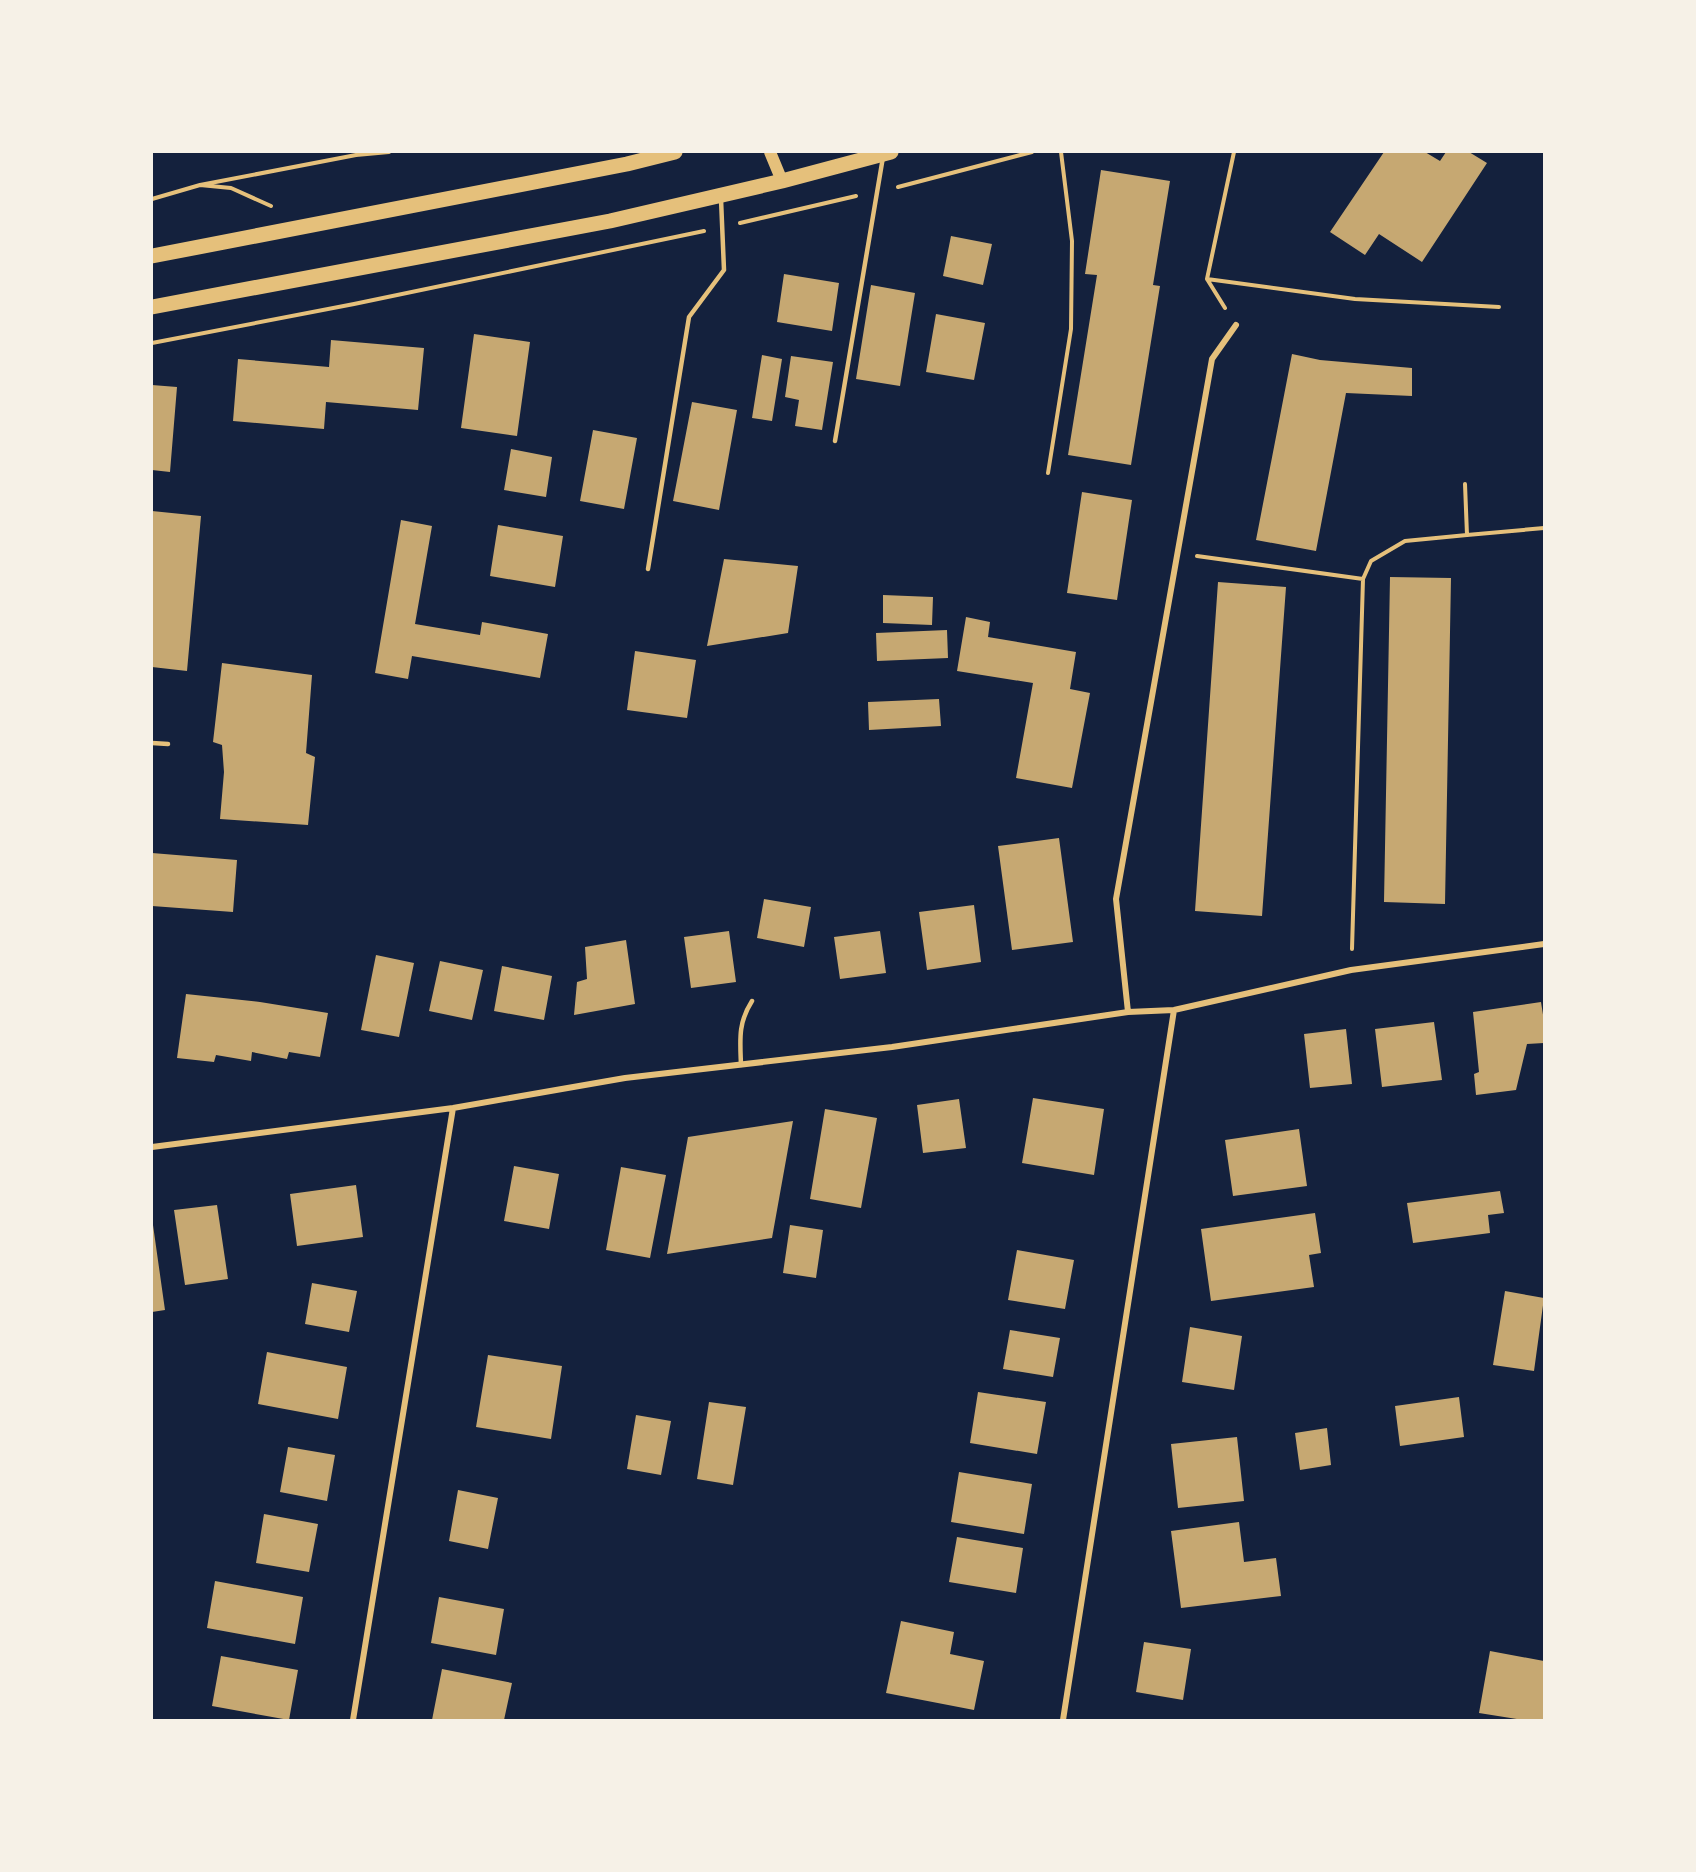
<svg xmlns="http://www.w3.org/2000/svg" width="1696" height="1872" viewBox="0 0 1696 1872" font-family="'Exo 2',sans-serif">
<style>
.building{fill:#c6a872}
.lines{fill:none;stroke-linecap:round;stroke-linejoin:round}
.path{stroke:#e5c07b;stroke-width:4}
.service{stroke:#e5c07b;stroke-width:4.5}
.minor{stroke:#e5c07b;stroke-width:6}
.secondary{stroke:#e5c07b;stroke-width:12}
.primary{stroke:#e5c07b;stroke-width:15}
</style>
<rect width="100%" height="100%" fill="#14213d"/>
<path class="building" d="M1384,152H1425L1440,161L1446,152H1469L1487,163L1422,262L1379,234L1365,255L1330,232Z
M1101,170L1170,181L1153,285L1160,286L1131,465L1068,455L1097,275L1085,274Z
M951,236L992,244L983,285L943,276Z
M784,274L839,283L832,331L777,322Z
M871,285L915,293L900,386L856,379Z
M936,314L985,323L974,380L926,372Z
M474,334L530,342L517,436L461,428Z
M331,340L424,348L418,410L326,402L324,429L233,421L238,359L329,367Z
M1292,354L1320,360L1412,368V396L1346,393L1316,551L1256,540Z
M762,355L782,359L772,421L752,418Z
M791,356L833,362L822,430L795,426L799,400L785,397Z
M152,385L177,387L170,472L152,470Z
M692,402L737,410L719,510L673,501Z
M593,430L637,438L624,509L580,501Z
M511,449L552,457L546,497L504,490Z
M1082,492L1132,500L1117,600L1067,593Z
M152,511L201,516L187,671L152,667Z
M401,520L432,526L415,624L480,635L482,622L548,634L540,678L412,656L408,679L375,673Z
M498,525L563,536L555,587L490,576Z
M724,559L798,566L788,633L707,646Z
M1390,577L1451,578L1445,904L1384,902Z
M1218,582L1286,587L1262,916L1195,911Z
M883,595L933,597L932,625L883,623Z
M966,617L990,622L988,637L1076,652L1070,689L1090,693L1072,788L1016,778L1033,683L957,671Z
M947,630L948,658L877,661L876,633Z
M635,651L696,660L687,718L627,710Z
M222,663L312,675L306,753L315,757L308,825L220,819L224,772L222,745L213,742Z
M939,699L941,726L869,730L868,702Z
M1059,838L1073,942L1012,950L998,846Z
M152,853L237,860L233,912L152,906Z
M764,899L811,907L804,947L757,938Z
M974,905L981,962L927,970L919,912Z
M729,931L736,982L691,988L684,937Z
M880,931L886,973L840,979L834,937Z
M626,940L635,1004L574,1015L577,982L587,979L585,947Z
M376,955L414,963L399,1037L361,1030Z
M440,961L483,970L472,1020L429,1011Z
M502,966L552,976L544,1020L494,1011Z
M186,994L260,1002L328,1013L320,1057L289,1052L287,1059L252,1052L251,1061L216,1055L214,1062L177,1058Z
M1541,1002L1544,1021V1043L1527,1044L1516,1090L1476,1095L1474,1074L1479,1072L1473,1012Z
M1434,1022L1442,1080L1382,1087L1375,1029Z
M1346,1029L1352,1084L1310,1088L1304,1034Z
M1033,1098L1104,1109L1094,1175L1022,1163Z
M959,1099L966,1148L923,1153L917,1105Z
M825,1109L877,1118L861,1208L810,1199Z
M793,1121L772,1238L667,1254L688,1137Z
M1299,1129L1307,1186L1233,1196L1225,1140Z
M514,1166L559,1174L549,1229L504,1221Z
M621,1167L666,1175L650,1258L606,1250Z
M356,1185L363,1237L297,1246L290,1194Z
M1500,1191L1504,1213L1488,1215L1490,1233L1413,1243L1407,1203Z
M217,1205L228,1279L185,1285L174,1210Z
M1315,1213L1321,1253L1309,1255L1314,1287L1211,1301L1201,1229Z
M152,1218L165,1310L152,1312Z
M790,1225L823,1230L816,1278L783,1273Z
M1017,1250L1074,1260L1065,1309L1008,1300Z
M312,1283L357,1291L349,1332L305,1324Z
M1505,1291L1544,1298L1534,1371L1493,1365Z
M1190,1327L1242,1336L1234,1390L1182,1382Z
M1010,1330L1060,1338L1053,1377L1003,1369Z
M267,1352L347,1367L338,1419L258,1404Z
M488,1355L562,1366L551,1439L476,1427Z
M978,1392L1046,1402L1037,1454L970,1443Z
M1459,1397L1464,1437L1400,1446L1395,1406Z
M709,1402L746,1407L733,1485L697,1479Z
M636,1415L671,1421L661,1475L627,1469Z
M1327,1428L1331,1465L1300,1470L1295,1433Z
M1237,1437L1244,1501L1178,1508L1171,1444Z
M288,1447L335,1455L327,1501L280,1492Z
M959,1472L1032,1484L1024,1534L951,1522Z
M458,1490L498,1498L488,1549L449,1541Z
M264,1514L318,1524L309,1572L256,1563Z
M1239,1522L1244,1562L1276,1558L1281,1596L1181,1608L1171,1531Z
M957,1537L1023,1548L1016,1593L949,1582Z
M215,1581L303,1597L295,1644L207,1628Z
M439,1597L504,1609L496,1655L431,1643Z
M901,1621L954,1632L950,1654L984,1661L974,1710L886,1693Z
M1144,1642L1191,1649L1183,1700L1136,1692Z
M1490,1651L1544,1661V1720H1523L1479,1713Z
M221,1656L298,1670L289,1720L212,1706Z
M442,1669L512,1683L504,1720H432Z"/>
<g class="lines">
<path class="path" d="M200,185L231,188L271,206
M898,187L1032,152
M152,199L200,185L356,155L389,152
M740,223L856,196
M1207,279L1355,299L1499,307
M1225,308L1207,279L1234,152
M152,343L354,304L704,231
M1048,473L1071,329L1072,241L1061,152
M1465,484L1467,535L1544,528
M1197,556L1363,579
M1352,949L1363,579L1371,561L1405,541L1467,535"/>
<path class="service" d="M835,441L883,157
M648,569L689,317L724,270L721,199
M152,743L168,744
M741,1065C740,1039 738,1023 752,1001"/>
<path class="minor" d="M1128,1012L1116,899L1212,359L1236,325
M152,1147L453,1108L625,1078L892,1047L1128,1012L1174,1010L1351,970L1544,944
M353,1720L453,1108
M1063,1720L1174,1010"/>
<path class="secondary" d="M770,152L782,181"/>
<path class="primary" d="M152,256L627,164L675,152
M152,307L610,221L782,181L891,152"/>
</g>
<rect width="1696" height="1872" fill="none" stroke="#f6f1e7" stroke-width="306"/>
</svg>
